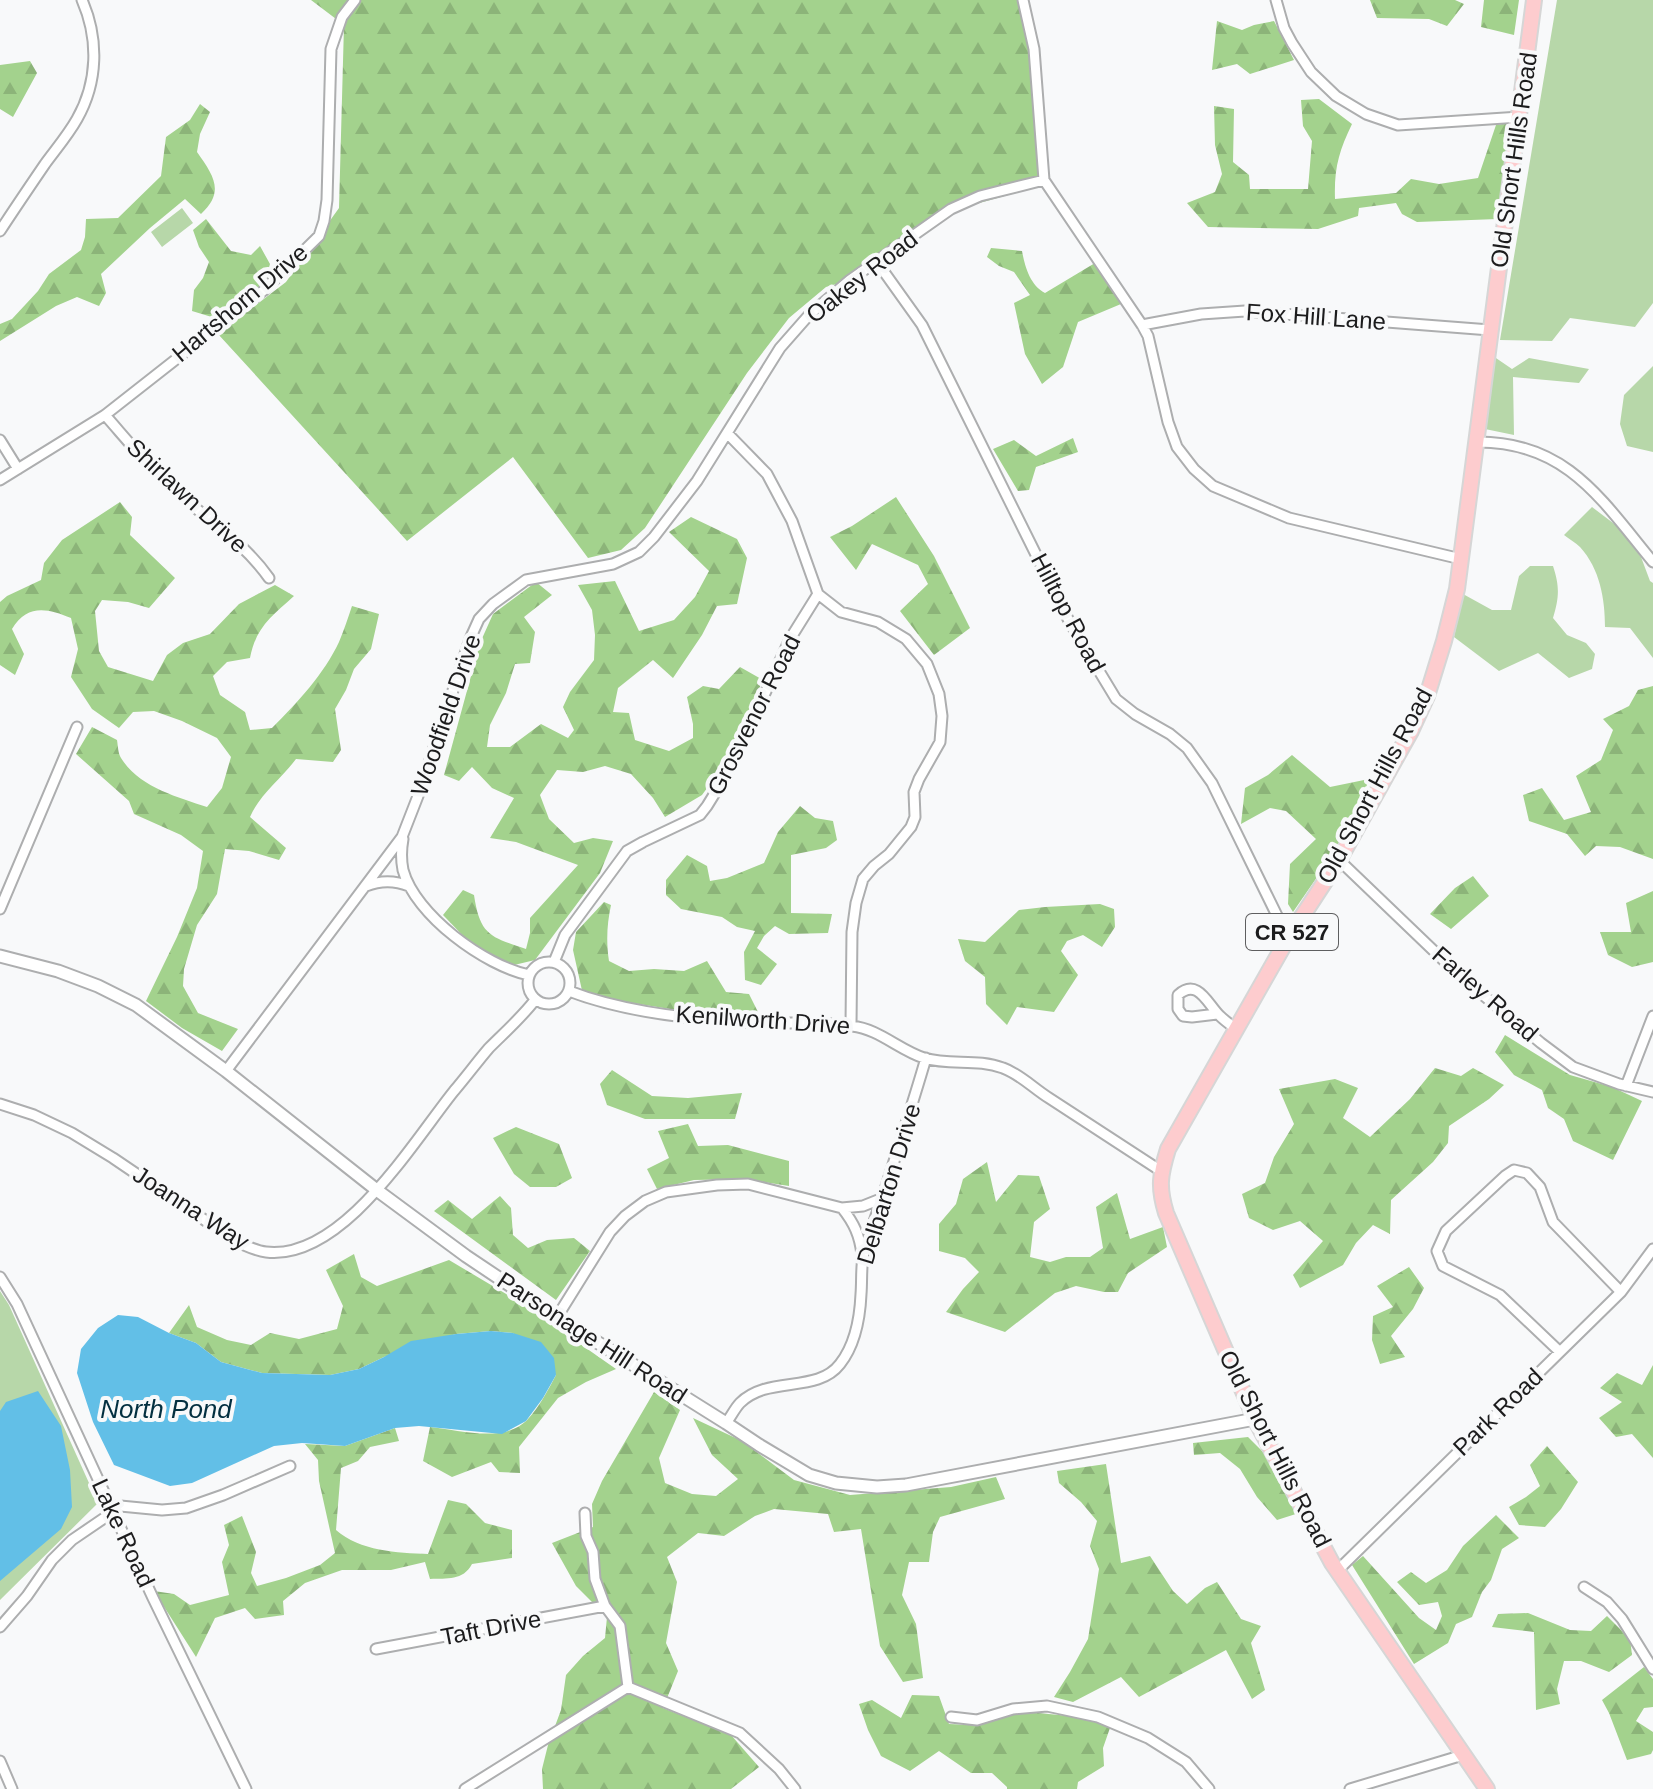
<svg xmlns="http://www.w3.org/2000/svg" width="1653" height="1789" viewBox="0 0 1653 1789" font-family="Helvetica,sans-serif">
<style>
.forest{fill:url(#forest-firs)}
.park{fill:#b7d7a9}
.water{fill:#62bfe7}
.lines{fill:none;stroke-linecap:round;stroke-linejoin:round}
.minor-casing{stroke:#adaeaf;stroke-width:13}
.tertiary-casing{stroke:#adaeaf;stroke-width:15}
.primary-casing{stroke:#d6d6d6;stroke-width:18}
.minor{stroke:#fff;stroke-width:9}
.tertiary{stroke:#fff;stroke-width:11}
.primary{stroke:#fdccce;stroke-width:14}
.labels{text-anchor:middle;stroke-width:8;stroke-linejoin:round;paint-order:stroke}
.shield{fill:#f8f9fa;stroke:#5e5e5f;stroke-width:2}
.shield-label{font-size:22px;font-weight:bold;fill:#1c1c1d}
.street-label{font-size:24px;fill:#1c1c1d;stroke:#f8f9fa}
.water-label{font-size:26px;font-style:italic;fill:#032f40;stroke:#f8f9fa}
</style>
<defs>
<pattern id="forest-firs" width="22" height="20" patternUnits="userSpaceOnUse" patternTransform="scale(2)"><rect width="22" height="20" fill="#a3d28d"/><path d="M5 1l3.5 6h-7zM16 11l3.5 6h-7z" fill="#8cb479"/></pattern>
</defs>
<rect width="100%" height="100%" fill="#f8f9fa"/>
<path class="forest" d="M311,0H1018L1038,68L1040,186L965,207L850,280L826,287L789,318L747,373L645,528L621,550L588,558L513,457L407,541L218,334L286,282L339,208L344,25Z
M1370,0H1455L1464,4L1447,26L1429,19L1377,18Z
M1484,0H1519L1514,35L1481,27Z
M1217,21L1242,30L1254,25L1274,21L1294,60L1250,74L1237,64L1212,70Z
M30,61L37,73L13,117L0,109V65Z
M1319,99L1352,124C1339,151 1334,168 1335,199L1396,193L1411,179L1439,184L1478,178L1496,125L1515,122L1498,219L1417,222L1402,214L1396,203L1359,208L1358,216L1318,229L1208,227L1187,203L1215,192L1222,174L1215,145L1214,106L1234,109L1233,162L1249,175L1250,189H1308L1312,141L1303,126L1301,100Z
M200,104L210,112L200,134L197,152C214,176 225,192 201,214L185,199L150,228L101,274L106,293L99,306L77,297L56,306L0,341V324L12,319L38,291L49,274L81,250L85,237L86,219L118,218L161,176L166,137L190,120Z
M206,219L231,251L251,255L260,246L270,264L264,285L215,318L192,311L194,290L203,278L209,262L199,247L193,230Z
M991,248L1022,251C1025,267 1030,285 1045,293L1095,263L1121,304L1078,322L1063,367L1042,384L1025,354L1014,303L1030,295L1014,272L999,266L987,257Z
M1073,438L1078,452L1036,467L1029,490L1018,491L993,449L1014,440L1036,456Z
M896,497L934,556L970,628L934,655L900,611L928,584L918,565L872,544L856,570L830,537L852,526Z
M120,502L132,517L130,535L175,578L149,608L128,602L102,600L95,611L99,651L108,667L153,681L167,655L183,643L210,634L239,604L275,585L294,596C271,617 256,627 250,658L227,662L213,676L220,695L245,712L250,730L272,728C297,703 324,674 339,642C344,630 348,618 352,606L379,614L371,649L354,669L346,690L335,709L341,750L333,762L296,759C281,779 260,794 250,817L286,848L279,860L249,851L225,849L217,894L197,925L184,969L183,986L198,1013L238,1029L222,1051L182,1028L146,1001L177,937L197,888L203,851L181,835L134,814L129,801L76,754L92,727L117,740C118,746 118,753 121,758C139,787 177,797 207,807L222,788L231,757L217,738L182,721L154,711L133,712L119,728L92,709L71,677L78,649L71,618C47,608 27,604 12,629L24,654L15,675L0,665V602L7,596L41,580L44,563L62,540Z
M691,517L737,539L747,558L737,604L717,606L702,635L673,678L653,660L618,688L613,712L629,713L635,740L669,751L693,738V724L687,697L703,686L719,689L740,667L763,680L727,761L702,795L665,817L653,798L631,774L605,766L583,772L557,770L540,795L549,819L574,843L593,838L613,841L600,873L535,960L510,966L469,942L443,915L463,890L474,895C480,935 490,937 526,949L530,933V918L578,865L516,842L490,838L514,798L492,788L472,767L459,781L444,775L480,643L493,614L536,582L552,595L524,617L535,632L530,663L515,664L506,693L490,725L487,747H510L541,724L568,738L574,730L563,707L570,692L594,660L595,635L592,610L578,585L615,581L639,631L674,620L695,597L709,571L669,532Z
M1653,686V859L1620,847L1596,846L1585,856L1567,834L1529,821L1523,795L1542,788L1564,820L1591,812L1576,776L1601,760L1613,730L1603,719L1629,706L1638,690Z
M1292,755L1330,787L1369,779L1353,825L1293,912L1288,904L1290,864L1316,839L1286,811L1270,808L1241,824L1245,788L1268,775Z
M800,806L815,818L833,821L837,840L826,848L791,855V913L832,914L828,933L789,934L775,926L764,936L757,948L777,964L761,985L745,980L744,952L755,931L737,927L722,917L681,909L666,895V880L687,855L707,866L710,881L727,878L764,863L778,832Z
M1473,876L1489,896L1451,929L1430,914L1455,888Z
M1653,891V962L1632,967L1608,955L1600,932H1631L1626,903Z
M604,902L611,905C607,924 606,941 609,961L629,971L654,969L684,971L707,961L726,992L749,994L761,1018L676,1010L583,995L573,950L576,932Z
M1100,904L1114,909L1115,927L1102,947L1083,935L1067,941L1061,951L1078,975L1054,1012L1017,1007L1007,1025L986,1004L985,977L965,961L958,939L985,942L1019,910L1045,907Z
M1505,1035L1570,1075L1612,1087L1642,1101L1613,1160L1573,1141L1564,1119L1548,1108L1542,1090L1514,1075L1495,1052Z
M1435,1068L1461,1076L1473,1068L1504,1085L1489,1099L1449,1126L1448,1143L1433,1162L1391,1200L1390,1234L1373,1225L1356,1243L1343,1265L1300,1288L1293,1275L1323,1241L1300,1221L1273,1230L1249,1218L1242,1194L1265,1183L1274,1157L1294,1124L1279,1089L1335,1079L1358,1088L1343,1118L1370,1137L1410,1099Z
M612,1070L652,1096L688,1098L742,1093L735,1119H645L607,1105L600,1084Z
M688,1124L698,1146L728,1145L789,1161V1186L744,1179L694,1180L657,1189L647,1169L669,1158L658,1131Z
M516,1127L559,1144L572,1178L556,1187H530L514,1174L493,1138Z
M987,1162L996,1202L1018,1175L1039,1176L1050,1209L1034,1222L1030,1257L1050,1262L1066,1257H1090L1103,1248L1096,1207L1117,1193L1130,1239L1163,1227L1167,1247L1128,1273L1118,1292H1104L1076,1286L1055,1293L1005,1332L946,1312L963,1289L979,1272L965,1258L939,1251V1224L956,1204L963,1179Z
M500,1196L511,1208L513,1235L528,1248L547,1240L574,1238L590,1251L556,1300L434,1211L448,1200L472,1219Z
M354,1254L361,1277L377,1286L449,1260L523,1304L616,1369L586,1382L558,1398L519,1447L520,1473L499,1472L491,1462L452,1477L423,1461L430,1427C460,1430 505,1444 528,1419C540,1406 548,1390 556,1375L513,1333L491,1331L456,1334L384,1357L359,1369L330,1375L262,1373L221,1362L196,1343L169,1333L189,1305L197,1327L227,1340L251,1345L270,1333L299,1339L337,1329L343,1306L326,1270Z
M1409,1267L1424,1288L1413,1309L1391,1336L1405,1357L1380,1364L1372,1340L1373,1316L1393,1307L1377,1286Z
M1653,1365V1458L1632,1434L1616,1437L1599,1418L1622,1402L1600,1388L1617,1373L1642,1385Z
M654,1392L680,1410L659,1458L665,1483L692,1494L716,1496L738,1479L712,1455L693,1418L742,1441L794,1480L850,1495L951,1487L996,1477L1005,1499L940,1517L933,1532L929,1562H909L902,1595L916,1624L923,1678L903,1682L880,1646L861,1529L834,1532L828,1514L774,1509L755,1516L724,1536L698,1533L667,1557L677,1582L666,1643L678,1671L663,1708L731,1735L759,1767L731,1789H543L542,1769L548,1745L561,1710L566,1675L583,1656L605,1638L607,1617L576,1586L552,1543L593,1527L592,1504L602,1481Z
M395,1428L399,1441L370,1447L358,1461L341,1468L336,1530C360,1551 397,1553 428,1554L448,1500L466,1504L485,1523L512,1530V1558L472,1564C463,1581 447,1578 430,1579L425,1562L391,1570H342L305,1583L283,1601L284,1615L255,1619L245,1608L215,1618L196,1657L154,1591L174,1594L190,1605L229,1595L222,1562L229,1545L224,1525L242,1516L256,1552L251,1573L257,1586L286,1578L320,1565L335,1553L319,1481L318,1460L305,1444L345,1446Z
M1248,1437L1265,1454L1299,1513L1277,1520L1257,1497L1240,1469L1220,1453L1194,1455L1193,1443Z
M1547,1446L1578,1482L1561,1509L1545,1527L1519,1525L1509,1507L1526,1497L1540,1486L1530,1465Z
M1106,1464L1121,1563L1150,1556L1173,1591L1187,1604L1205,1588L1217,1582L1241,1619L1261,1626L1251,1643L1265,1690L1252,1699L1226,1650L1139,1697L1121,1677L1073,1702L1054,1697L1070,1672L1088,1639L1099,1569L1090,1546L1097,1521L1081,1502L1059,1483L1057,1471Z
M1496,1515L1519,1538L1502,1549L1491,1580L1482,1592L1472,1617L1456,1624L1448,1643L1414,1664L1352,1565L1363,1556L1419,1618L1436,1630L1442,1616L1438,1602L1419,1605L1397,1582L1411,1572L1426,1583L1447,1570L1463,1546Z
M1528,1613L1570,1630L1591,1631L1607,1616L1630,1639L1632,1655L1609,1672L1581,1661H1564L1557,1689L1560,1704L1536,1710L1534,1632L1492,1627L1498,1614Z
M1644,1667L1653,1679V1707L1644,1708L1636,1721L1653,1732V1750L1651,1754L1627,1760L1609,1713L1602,1700Z
M912,1695L939,1696L949,1724L970,1725L1016,1711L1070,1716L1111,1725L1103,1748L1104,1766L1078,1782L1077,1789H1007V1787L992,1773H971L939,1751L910,1771L881,1756L868,1730L859,1704L872,1700L901,1718Z"/>
<path class="park" d="M1557,0H1653V303L1635,327L1570,318L1552,341L1500,340Z
M182,208L193,223L162,247L151,232Z
M1493,356L1512,369L1529,358L1589,369L1579,383L1513,377L1514,435L1485,429Z
M1653,366V452L1627,446L1620,424L1624,395Z
M1592,507L1617,526L1641,557L1650,581L1653,583V658L1630,628L1605,627C1605,599 1600,569 1580,547C1576,543 1569,539 1564,535Z
M1530,566H1553C1560,587 1559,598 1553,618L1567,635L1586,643L1595,654L1592,669L1569,678L1538,653L1499,671L1454,637L1463,594L1492,610H1511L1519,576Z
M0,1291L9,1305L98,1503L0,1600Z"/>
<path class="water" d="M118,1315L138,1317L169,1333L196,1343L221,1362L262,1373L330,1375L359,1369L384,1357L411,1341L456,1334L491,1331L513,1333L541,1342L554,1358L556,1375L543,1398L526,1421L502,1434L419,1426L395,1428L345,1446L302,1443L274,1446L192,1483L170,1486L114,1465L93,1422L77,1373L81,1349L98,1328Z
M38,1391L61,1426L70,1470L72,1507L61,1529L0,1581V1411L6,1402Z"/>
<g class="lines">
<defs>
<path id="minor" d="M1023,0L1034,49L1044,180
M1276,0L1284,28L1292,43L1311,72L1336,96L1366,114L1398,125L1520,117
M1044,180L1142,325L1148,336L1168,422L1177,447L1194,469L1213,486L1289,518L1461,559
M0,231C15,208 30,186 45,164C56,149 68,135 77,119C98,82 99,39 82,0
M877,262L922,325L1070,623L1116,699L1135,714L1170,734L1187,748L1212,783L1288,938
M1142,325L1201,314L1245,311L1490,330
M105,415C127,440 148,466 173,489C205,518 244,542 269,578
M727,433L767,474L792,521L818,594L841,612L878,622L906,639L927,664L939,694L942,716L940,742L919,779L914,792L915,817L911,827L889,854L874,866L863,879L856,903L852,932L851,1025
M0,440L18,469
M1476,442C1566,441 1601,499 1653,562
M0,480L105,415L263,291L319,236L324,221L327,200L331,49L342,17L355,0
M403,839C401,850 401,860 403,870C415,915 485,966 529,975
M1339,860L1460,976L1541,1043L1573,1067L1619,1084L1653,1092
M366,886C381,880 394,880 409,886
M0,909L77,727
M528 983a21 21 0 1 1 42 0a21 21 0 1 1-42 0Z
M554,962L565,935L627,851L643,842L700,815L707,806L731,767L790,639L818,594
M569,991C623,1012 696,1020 755,1023C787,1024 821,1021 852,1026C879,1029 899,1050 924,1058C950,1066 977,1058 1003,1068C1020,1074 1033,1088 1049,1098C1086,1122 1124,1147 1161,1171
M1217,1014L1192,1017L1183,1016L1178,1009V995C1198,977 1208,1005 1220,1016C1225,1021 1231,1025 1236,1029
M226,1071L402,837L418,796L470,639L479,619L493,604L526,580L613,564L639,552L654,537L697,481L780,348L809,315L850,280L951,209L980,196L1044,180
M1626,1086L1653,1016
M0,1104L34,1115L72,1133L113,1158L237,1242C247,1246 256,1251 266,1252C342,1261 413,1142 454,1091C466,1077 477,1062 489,1048C505,1032 521,1018 535,1000
M842,1208C854,1223 860,1236 862,1255
M0,1277L17,1304L153,1598L246,1789
M557,1317L610,1232L625,1216L645,1201L666,1192L717,1185L748,1184L842,1208L863,1206L883,1198
M1560,1352L1500,1295L1443,1266L1437,1251L1446,1231L1505,1176L1514,1170L1527,1173L1540,1187L1553,1222L1621,1292
M726,1423C731,1417 735,1408 740,1403C768,1375 817,1394 840,1364C855,1345 860,1317 861,1294C862,1282 861,1269 863,1257C868,1236 877,1214 884,1193C898,1148 913,1103 926,1058
M110,1505L162,1510L186,1508L223,1495L290,1466
M585,1513L586,1536L593,1552L595,1579L605,1606L620,1626L628,1687
M1338,1570L1621,1292L1653,1249
M1584,1587L1607,1602L1622,1619L1653,1669
M0,1627L27,1596L52,1560L72,1540L113,1512
M376,1649L605,1606
M628,1687L740,1733L779,1769L795,1789
M951,1717L977,1720L1013,1709L1047,1706L1098,1717L1148,1738L1186,1762L1209,1789
M0,1761L12,1789
M465,1789L628,1687
M1350,1789L1463,1755"/>
<path id="tertiary" d="M0,956L58,971L98,986L136,1005L226,1071L378,1191L466,1256L557,1317L726,1423L759,1445L809,1475L836,1483L877,1487L906,1485L1255,1419"/>
<path id="primary" d="M1487,1789L1332,1563L1255,1419L1166,1213C1158,1187 1160,1175 1168,1149L1288,938L1339,860L1411,731L1427,696L1444,641L1457,589L1534,0"/>
</defs>
<use href="#minor" class="minor-casing"/>
<use href="#tertiary" class="tertiary-casing"/>
<use href="#primary" class="primary-casing"/>
<use href="#minor" class="minor"/>
<use href="#tertiary" class="tertiary"/>
<use href="#primary" class="primary"/>
</g>
<g class="labels">
<rect class="shield" x="1246" y="914" width="92" height="36" rx="6"/>
<g class="shield-label">
<text x="1292" y="940">CR 527</text>
</g>
<g class="street-label">
<text transform="translate(1514 160) rotate(-82)" y="8">Old Short Hills Road</text>
<text transform="translate(862 277) rotate(-38)" y="8">Oakey Road</text>
<text transform="translate(240 303) rotate(-40)" y="8">Hartshorn Drive</text>
<text transform="translate(1316 317) rotate(4)" y="8">Fox Hill Lane</text>
<text transform="translate(187 496) rotate(43)" y="8">Shirlawn Drive</text>
<text transform="translate(1068 613) rotate(62)" y="8">Hilltop Road</text>
<text transform="translate(446 715) rotate(-71)" y="8">Woodfield Drive</text>
<text transform="translate(754 715) rotate(-63)" y="8">Grosvenor Road</text>
<text transform="translate(1375 786) rotate(-62)" y="8">Old Short Hills Road</text>
<text transform="translate(1485 994) rotate(41)" y="8">Farley Road</text>
<text transform="translate(763 1020) rotate(4)" y="8">Kenilworth Drive</text>
<text transform="translate(889 1184) rotate(-73)" y="8">Delbarton Drive</text>
<text transform="translate(191 1208) rotate(33)" y="8">Joanna Way</text>
<text transform="translate(592 1338) rotate(33)" y="8">Parsonage Hill Road</text>
<text transform="translate(1498 1412) rotate(-44)" y="8">Park Road</text>
<text transform="translate(1275 1449) rotate(63)" y="8">Old Short Hills Road</text>
<text transform="translate(123 1533) rotate(65)" y="8">Lake Road</text>
<text transform="translate(491 1628) rotate(-11)" y="8">Taft Drive</text>
</g>
<g class="water-label">
<text x="166" y="1418">North Pond</text>
</g>
</g>
</svg>
